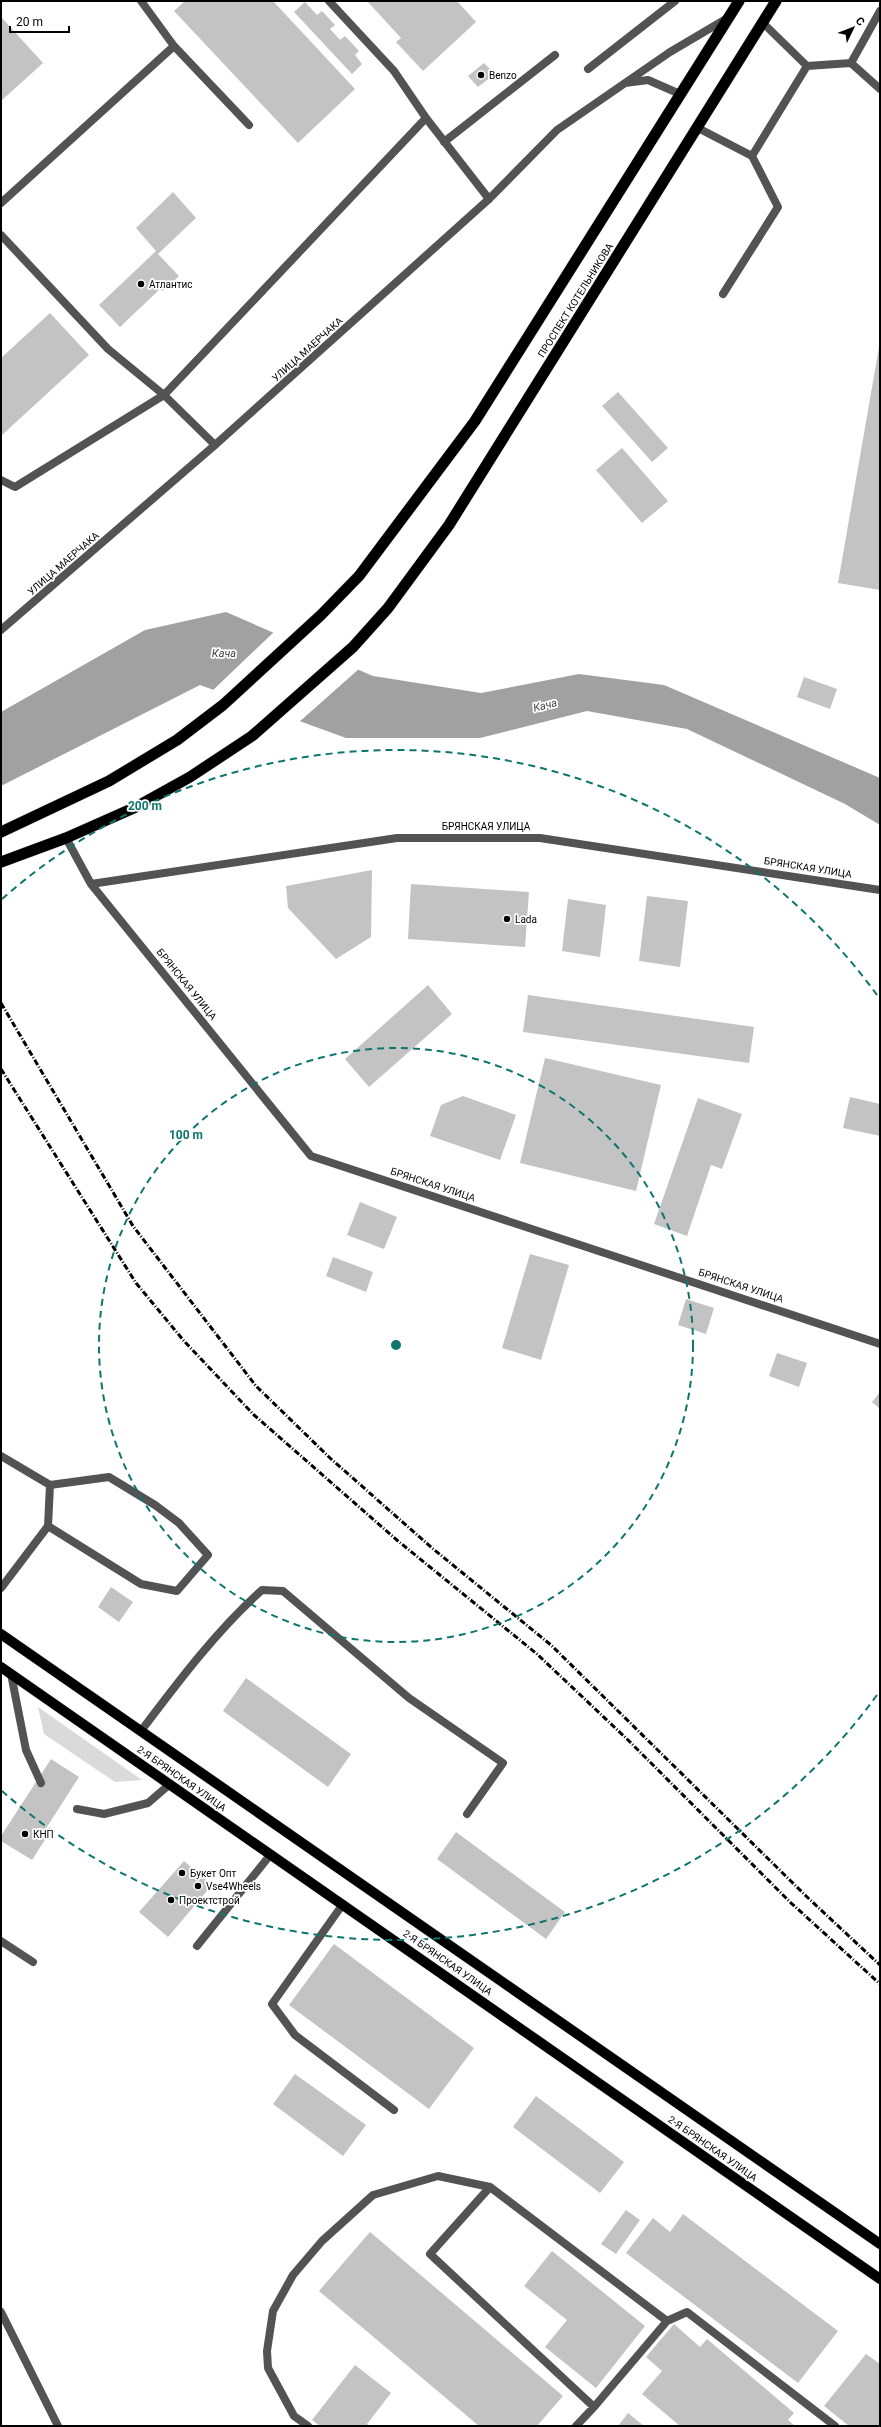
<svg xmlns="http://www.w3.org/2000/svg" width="881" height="2427" viewBox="0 0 881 2427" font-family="Roboto,sans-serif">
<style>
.green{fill:#dadada}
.water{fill:#a1a1a1}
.pier{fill:#fff}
.building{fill:#c3c3c3}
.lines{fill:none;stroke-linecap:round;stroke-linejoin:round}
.primary-casing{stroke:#dbdbdb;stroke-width:11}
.trunk-casing{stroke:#dbdbdb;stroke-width:12}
.service{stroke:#535353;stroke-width:8}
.minor{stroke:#535353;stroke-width:8}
.primary{stroke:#000;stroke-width:10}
.trunk{stroke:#000;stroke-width:11}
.rail{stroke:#000;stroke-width:3;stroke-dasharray:6 2 1 2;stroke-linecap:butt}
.ring{fill:none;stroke:#0f766e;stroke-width:2;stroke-dasharray:7 5}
.poi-dot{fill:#000;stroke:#fff;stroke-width:1.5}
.labels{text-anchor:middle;stroke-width:3.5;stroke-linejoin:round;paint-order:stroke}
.poi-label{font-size:10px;fill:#000;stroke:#fff;text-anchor:start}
.street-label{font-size:10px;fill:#000;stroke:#fff}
.water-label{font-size:11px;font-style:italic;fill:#424242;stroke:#fff}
.centre{fill:#0f766e;stroke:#fff;stroke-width:2}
.ring-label{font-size:12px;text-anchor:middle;font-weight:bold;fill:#0f766e;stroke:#fff;stroke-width:3.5;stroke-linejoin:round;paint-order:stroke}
</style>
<rect width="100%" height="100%" fill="#fff"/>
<path class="green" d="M38,1707L142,1780L115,1782L44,1734Z"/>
<path class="water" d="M226,612L373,676L481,693L579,674L664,685L880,778V825L845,804L687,729L587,711L480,738H346L200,685L1,786V712L145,630Z"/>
<path class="pier" d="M275,631L360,668L298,723L211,692Z"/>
<path class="building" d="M185,1H273L355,89L298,143L174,11Z
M367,1H457L476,22L423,71L396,42L401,38Z
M305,2L317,15L322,11L335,25L330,29L340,40L345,36L359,51L355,55L362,64L352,74L294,12Z
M2,18L43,63L1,101V19Z
M484,63L495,74L478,87L468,76Z
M173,192L196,218L158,254L179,276L163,291L160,289L120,327L99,305L156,251L136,228Z
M50,313L89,355L1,436V358Z
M879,347H880V590L838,583Z
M618,392L668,448L652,462L602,406Z
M622,448L668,501L642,523L596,470Z
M804,677L837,689L830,709L797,697Z
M372,870L371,937L336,959L288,908L286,886Z
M411,884L529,892L525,947L408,939Z
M647,896L688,901L680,967L639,961Z
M568,899L606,905L600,957L562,951Z
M428,985L452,1014L369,1087L345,1059Z
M528,995L754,1027L749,1063L523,1032Z
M545,1058L661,1085L636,1191L520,1163Z
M463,1096L516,1115L500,1160L430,1136L441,1105Z
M850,1097L880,1104V1136L843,1128Z
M698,1098L742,1114L722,1169L711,1165L687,1236L654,1224Z
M360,1202L397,1217L384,1249L347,1235Z
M530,1254L569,1265L541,1360L502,1348Z
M333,1257L373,1272L366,1292L326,1276Z
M686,1299L714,1308L706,1334L678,1325Z
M777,1353L807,1363L799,1387L769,1376Z
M880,1392V1409L872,1402Z
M111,1587L133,1602L119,1622L98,1607Z
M246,1678L351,1754L328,1787L223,1711Z
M51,1759L79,1777L45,1830L50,1832L32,1860L1,1841V1836Z
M456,1832L565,1912L546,1939L437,1859Z
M184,1861L212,1885L168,1937L139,1912Z
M334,1944L474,2048L429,2109L289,2005Z
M295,2074L366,2125L343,2156L273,2104Z
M536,2096L624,2162L600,2193L513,2127Z
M626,2210L640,2220L616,2254L601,2244Z
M683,2214L838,2331L798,2383L626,2253L653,2218L670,2232Z
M370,2232L563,2396L537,2426H479L319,2291Z
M552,2251L645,2326L596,2388L545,2347L567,2320L524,2286Z
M674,2324L700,2347L707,2339L794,2413L788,2420L795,2426H680L642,2394L662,2371L646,2357Z
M866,2354L880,2364V2425L849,2426L824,2406Z
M355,2365L391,2393L367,2424L370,2426H320L312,2420Z
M628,2413L644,2426H618Z"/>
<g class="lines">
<defs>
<path id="primary" d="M1,1634L880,2244
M1,1667L880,2279"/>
<path id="trunk" d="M1,832L109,781L177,740L223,705L321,615L359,576L475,421L739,1
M1,862L66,838L136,807L190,777L252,736L353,647L388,608L449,525L776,1"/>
</defs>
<use href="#primary" class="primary-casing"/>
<use href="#trunk" class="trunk-casing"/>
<path class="service" d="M141,1L174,46
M329,1L394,71L426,118L489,199
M851,63L880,89
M807,66L851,63L880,11
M588,69L675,1
M698,128L752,156L807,66L763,23
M444,142L555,55
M1,203L174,46L249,125
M1,235L108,349L164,395L215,445
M723,294L778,207L752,156
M1,480L15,487L164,395L426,118
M1,1456L50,1485L109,1477L155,1505L179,1523L208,1555L177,1591L141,1584L48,1526
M1,1588L48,1526L50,1485
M11,1674L26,1750L41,1783
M141,1731C178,1682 217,1630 262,1590L283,1591L409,1698L503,1763L467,1814
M77,1809L104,1814L148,1803L170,1784
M343,1904L272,2004L295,2035L394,2110
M1,1941L33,1962
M197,1946L271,1854
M490,2187L430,2254L594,2407
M308,2426L294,2416L268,2368L267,2351L273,2311L293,2275L322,2241L373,2195L438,2176L490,2187L667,2321L687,2312L835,2426
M576,2426L594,2407L667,2321"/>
<path class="minor" d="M625,83L648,80L680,94
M1,630L215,445L489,199L557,130L670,52L726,19
M66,838L91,884L311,1156L880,1344
M91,884L397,838H540L880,890
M1,2312L58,2426"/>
<use href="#primary" class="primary"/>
<use href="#trunk" class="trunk"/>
<path class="rail" d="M1,1003L133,1226L256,1386L330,1458L432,1548L551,1645L806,1896L880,1965
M1,1069L136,1283L184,1341L254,1415L398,1541L537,1654L628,1740L790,1902L880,1984"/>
</g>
<g class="ring">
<circle cx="396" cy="1345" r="297"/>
<path d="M877 1695A595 595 0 0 1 2 1791M2 899A595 595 0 0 1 877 995"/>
</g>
<g class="poi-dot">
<circle cx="481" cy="75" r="4"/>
<circle cx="141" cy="284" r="4"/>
<circle cx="507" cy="919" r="4"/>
<circle cx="25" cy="1834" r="4"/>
<circle cx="182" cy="1873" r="4"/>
<circle cx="198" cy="1886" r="4"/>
<circle cx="171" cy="1900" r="4"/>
</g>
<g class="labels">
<g class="poi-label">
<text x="489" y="79">Benzo</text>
<text x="149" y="288">Атлантис</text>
<text x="515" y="923">Lada</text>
<text x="33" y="1838">КНП</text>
<text x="190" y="1877">Букет Опт</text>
<text x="206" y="1890">Vse4Wheels</text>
<text x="179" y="1904">Проектстрой</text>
</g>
<g class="street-label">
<text transform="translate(575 300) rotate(-58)" y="4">ПРОСПЕКТ КОТЕЛЬНИКОВА</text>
<text transform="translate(307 349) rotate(-42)" y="4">УЛИЦА МАЕРЧАКА</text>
<text transform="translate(63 563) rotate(-41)" y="4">УЛИЦА МАЕРЧАКА</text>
<text x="486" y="830">БРЯНСКАЯ УЛИЦА</text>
<text transform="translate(808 867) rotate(9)" y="4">БРЯНСКАЯ УЛИЦА</text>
<text transform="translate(187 984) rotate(51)" y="4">БРЯНСКАЯ УЛИЦА</text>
<text transform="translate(433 1184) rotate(18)" y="4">БРЯНСКАЯ УЛИЦА</text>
<text transform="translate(741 1285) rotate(18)" y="4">БРЯНСКАЯ УЛИЦА</text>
<text transform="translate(182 1778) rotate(35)" y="4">2-Я БРЯНСКАЯ УЛИЦА</text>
<text transform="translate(448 1962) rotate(35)" y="4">2-Я БРЯНСКАЯ УЛИЦА</text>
<text transform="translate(713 2148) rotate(35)" y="4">2-Я БРЯНСКАЯ УЛИЦА</text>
</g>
<g class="water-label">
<text x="224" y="657">Кача</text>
<text transform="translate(545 705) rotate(-14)" y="4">Кача</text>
</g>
</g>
<circle cx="396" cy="1345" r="6" class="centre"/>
<g class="ring-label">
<text x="145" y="810">200 m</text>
<text x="186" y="1139">100 m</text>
</g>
<rect width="881" height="2427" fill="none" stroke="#000000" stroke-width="4"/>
<g transform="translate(853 28) rotate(47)" stroke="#ffffff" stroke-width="3" paint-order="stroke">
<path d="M0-3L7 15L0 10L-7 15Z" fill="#000000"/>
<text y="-6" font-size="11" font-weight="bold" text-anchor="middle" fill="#000000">С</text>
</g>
<path d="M10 26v6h59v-6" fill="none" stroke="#000000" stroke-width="2"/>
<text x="16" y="26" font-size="12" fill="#000000" stroke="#ffffff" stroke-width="3" paint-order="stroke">20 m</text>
</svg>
